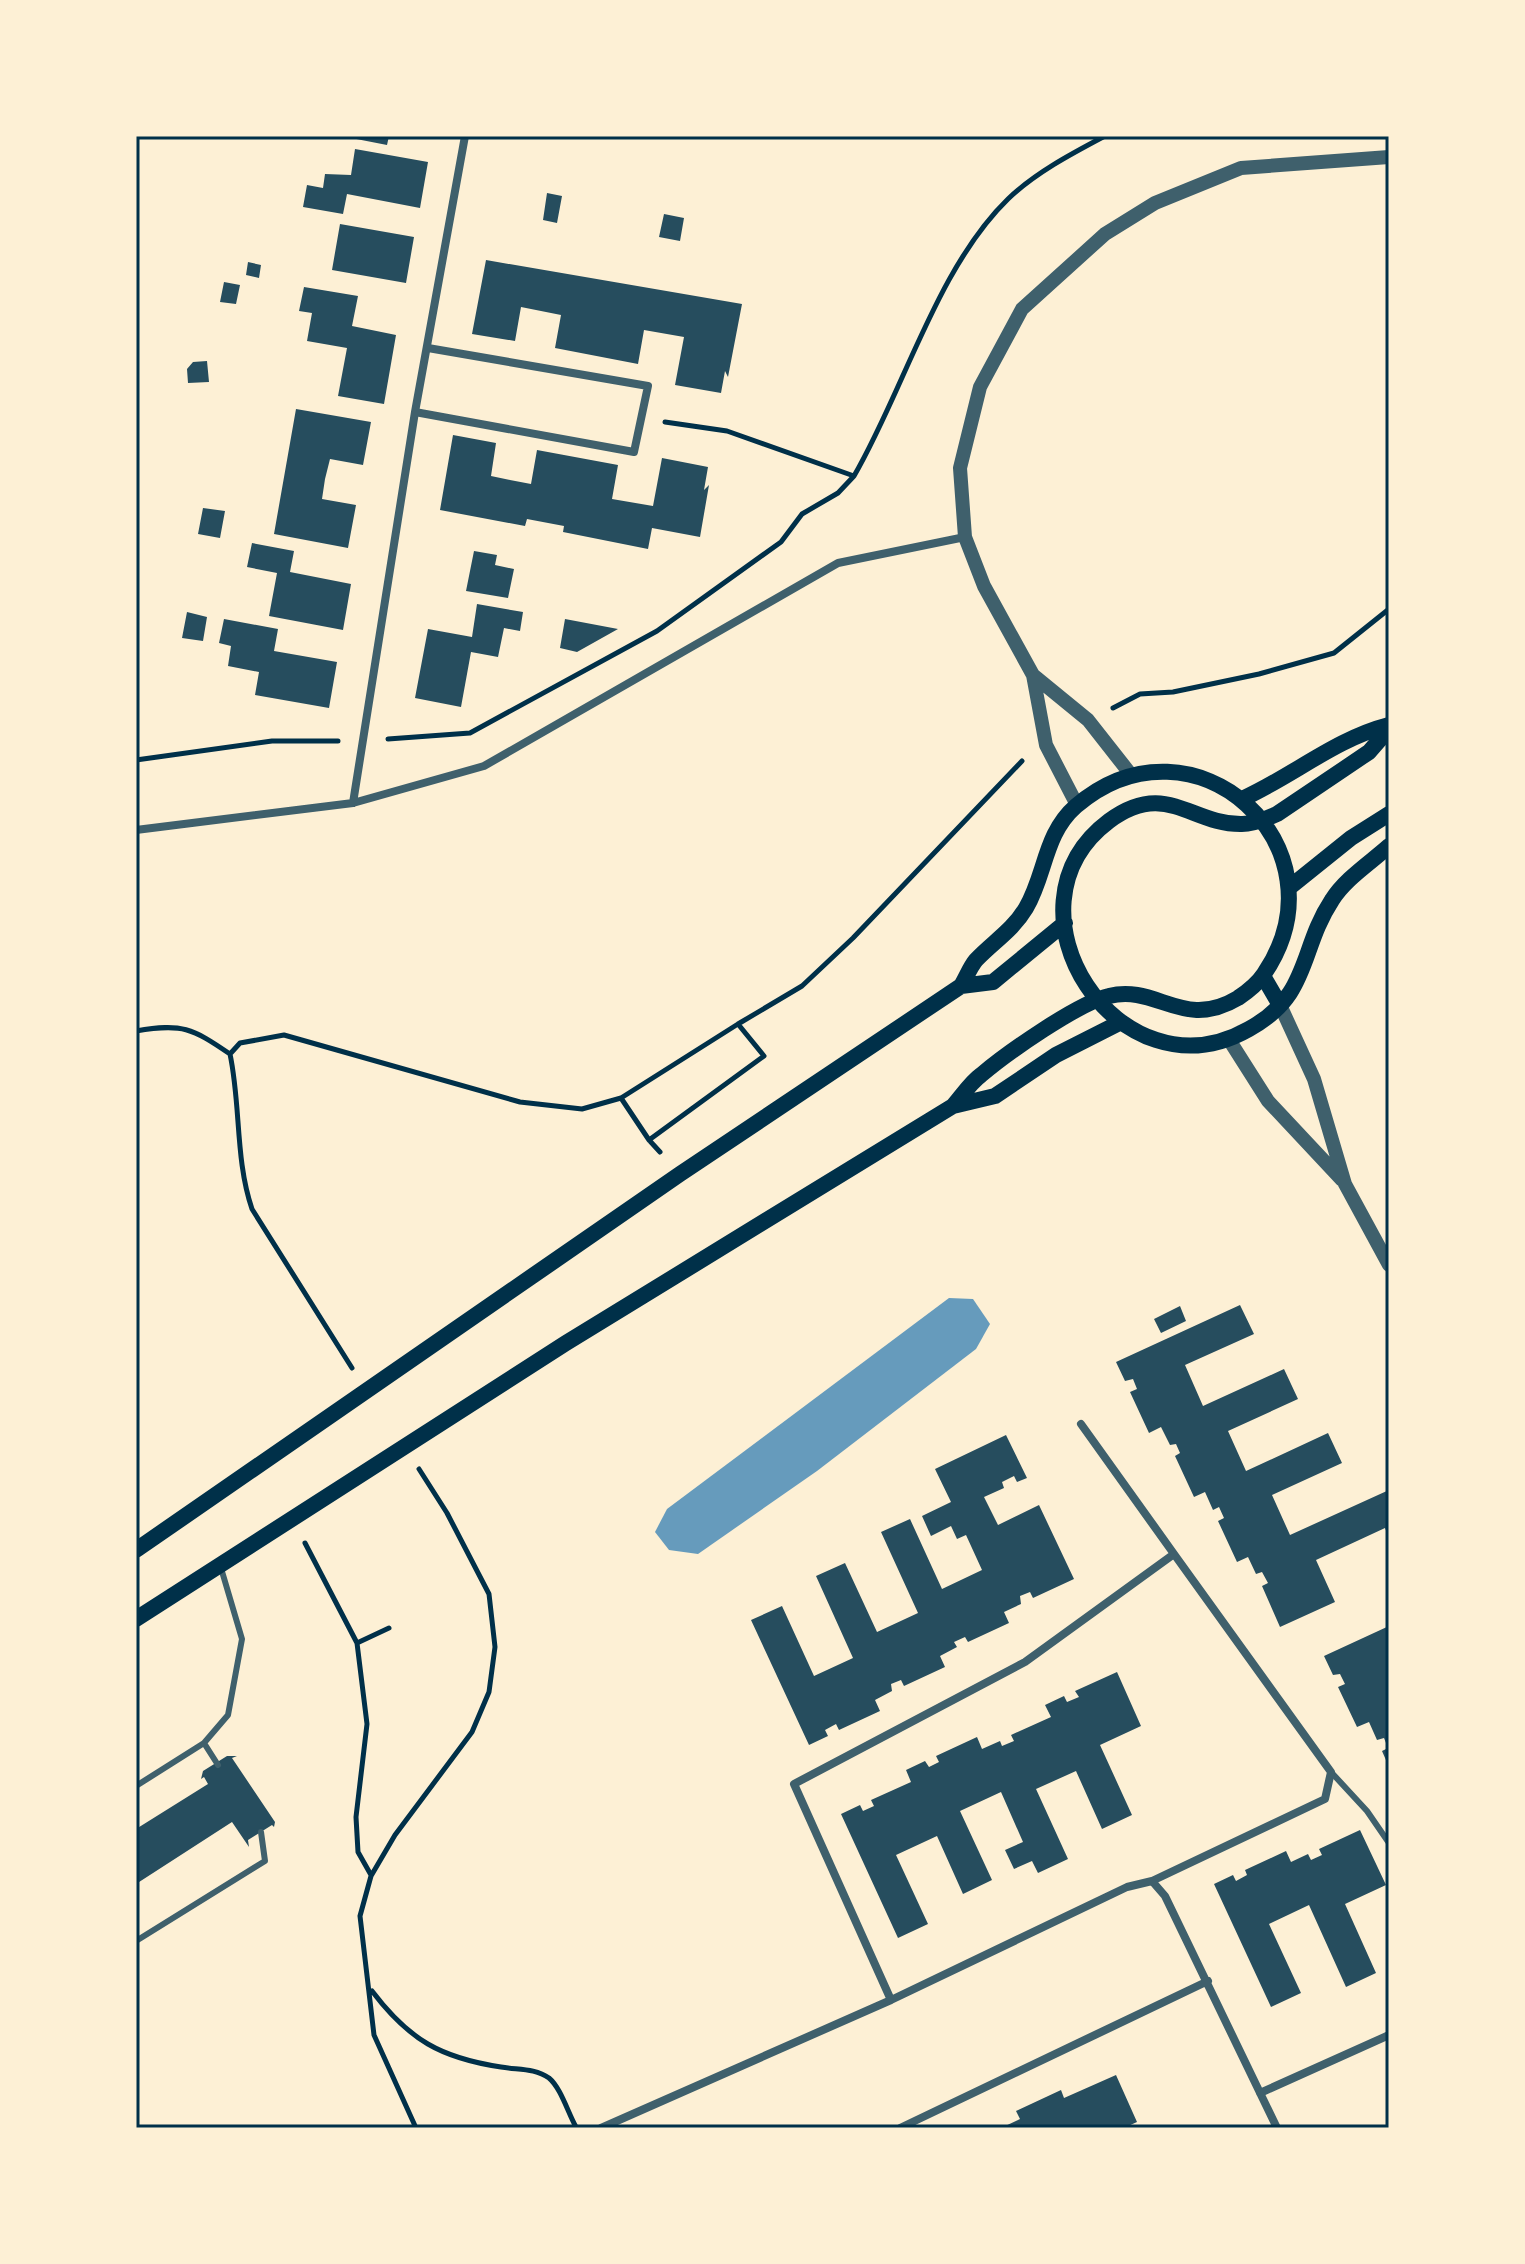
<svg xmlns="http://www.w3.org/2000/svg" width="1525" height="2264" viewBox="0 0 1525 2264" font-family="Figtree,sans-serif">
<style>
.water{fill:#669bbc}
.building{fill:#264d5e}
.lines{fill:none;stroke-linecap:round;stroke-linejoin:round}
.path{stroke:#003049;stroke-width:5}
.service{stroke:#3f606c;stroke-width:6}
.minor{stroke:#3f606c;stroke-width:8}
.tertiary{stroke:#3f606c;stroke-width:14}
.secondary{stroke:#003049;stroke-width:16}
.neatline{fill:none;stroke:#003049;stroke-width:3}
</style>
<rect width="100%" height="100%" fill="#fdf0d5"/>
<path class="water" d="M949,1298L973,1299L990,1324L976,1349L817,1471L698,1554L669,1550L655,1532L667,1509Z"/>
<path class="building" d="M341,136H389L387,145Z
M355,149L428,162L420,208L347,194L343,214L303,207L307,185L323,188L325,174L351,175Z
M547,193L562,196L557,223L543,220Z
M664,214L684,218L680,241L659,237Z
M340,224L414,237L406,283L332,270Z
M486,260L742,304L728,377L725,371L721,393L675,385L684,337L644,330L638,364L555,348L561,315L521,307L515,341L472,334Z
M248,262L261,265L259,278L246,275Z
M224,282L240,285L236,304L220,302Z
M304,287L358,296L352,326L396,335L384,404L338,396L347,348L307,341L312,313L299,311Z
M207,361L209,382L188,383L187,369L193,362Z
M296,409L371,422L363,465L330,459L325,479L322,499L356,505L348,548L274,534Z
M453,435L496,443L491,476L510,480L531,484L537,450L618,465L612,499L653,506L662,458L708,467L704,490L709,485L700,537L652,528L648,549L563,532L564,526L527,519L525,526L440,510Z
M203,508L225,511L220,538L198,534Z
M252,543L294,551L290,572L351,584L343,630L269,616L277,573L247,567Z
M474,551L497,555L495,565L514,569L508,598L466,591Z
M477,604L523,612L520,631L504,628L498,657L471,652L461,707L415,698L428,629L472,637Z
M187,612L207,617L203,641L182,638Z
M224,619L278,629L274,651L337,662L329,708L255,695L259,672L228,666L231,646L219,643Z
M565,619L618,629L577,652L560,648Z
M1240,1305L1254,1334L1185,1365L1203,1406L1284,1369L1298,1399L1228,1431L1246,1471L1328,1433L1342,1463L1272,1495L1290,1535L1389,1490V1538L1385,1528L1316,1560L1335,1602L1280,1627L1262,1586L1268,1583L1262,1572L1256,1574L1248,1557L1237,1562L1218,1521L1224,1518L1219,1507L1213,1510L1205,1492L1194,1497L1175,1456L1180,1453L1176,1444L1170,1445L1161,1427L1149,1433L1130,1392L1137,1389L1133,1379L1125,1381L1116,1362Z
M1180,1306L1186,1321L1161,1333L1154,1319Z
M1006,1435L1027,1478L1017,1482L1014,1476L1002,1482L1004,1488L984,1497L998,1525L1039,1505L1074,1579L1033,1598L1030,1592L1020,1596L1021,1604L1004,1612L1009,1623L968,1642L965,1637L954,1642L957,1647L940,1656L945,1667L904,1686L901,1680L891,1684L892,1691L875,1700L880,1711L839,1730L836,1724L825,1730L828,1736L809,1745L751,1620L782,1606L814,1676L853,1658L816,1576L845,1563L877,1632L918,1613L881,1532L910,1519L942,1589L982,1570L966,1535L957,1539L951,1526L931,1536L922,1516L951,1502L935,1469Z
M1389,1626V1767L1382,1751L1388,1748L1384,1738L1377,1740L1369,1722L1357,1727L1338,1687L1345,1684L1340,1674L1333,1675L1324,1656Z
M1117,1672L1141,1726L1100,1745L1132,1815L1102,1829L1076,1771L1036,1789L1068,1859L1038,1873L1032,1861L1014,1869L1005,1850L1023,1842L1001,1792L960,1811L992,1880L963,1894L937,1836L896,1855L928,1924L898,1938L841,1814L860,1805L863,1811L874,1806L871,1800L911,1782L906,1770L925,1761L929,1767L939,1762L936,1756L977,1737L982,1749L1000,1741L1002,1746L1014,1741L1011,1735L1051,1717L1045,1705L1064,1696L1067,1702L1079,1697L1075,1691Z
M227,1756H237L232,1758L275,1822L274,1827L272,1825L248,1840L249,1847L232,1822L136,1884V1829L208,1784L204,1777L201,1779L203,1771Z
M1360,1830L1386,1885L1345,1904L1376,1973L1346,1987L1309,1905L1269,1924L1301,1993L1271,2007L1214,1884L1233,1875L1236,1881L1247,1875L1245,1870L1286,1851L1291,1862L1308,1854L1311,1860L1322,1855L1319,1849Z
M1116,2075L1137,2122L1126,2127L1001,2128L1020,2119L1016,2111L1061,2090L1064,2098Z"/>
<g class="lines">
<path class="path" d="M665,422L727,431L854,476
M1113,708L1140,694L1173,692L1259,674L1334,653L1389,609
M388,739L470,733L657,631L781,542L802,514L838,493L854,476C904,390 937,268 1008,199C1035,173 1071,154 1105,136
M136,760L272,741H338
M738,1024L802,986L853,938L1022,761
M136,1031C182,1023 192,1028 230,1054C241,1106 235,1159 252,1209L352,1368
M230,1054L240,1043L284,1035L520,1102L582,1109L621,1098L738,1024L764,1056L649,1140L660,1152
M621,1098L649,1140
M305,1543L357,1643L367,1724L356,1817L358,1852L371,1875
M357,1643L389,1628
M372,1991C409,2040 441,2058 501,2067C518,2070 535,2068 549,2078C561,2088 568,2113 576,2127
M416,2128L374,2035L360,1916L371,1876L395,1835L472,1732L489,1692L495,1647L489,1594L447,1513L419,1469"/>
<path class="service" d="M204,1743L218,1765
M1331,1772L1367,1811L1389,1843
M136,1786L204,1743L228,1715L242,1639L221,1568
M136,1941L265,1861L261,1832"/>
<path class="minor" d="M415,412L634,452L648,386L428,348
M353,803L415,412L465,136
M136,830L353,803L484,766L838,563L965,537
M1081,1424L1174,1554
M1152,1881L1165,1896L1277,2128
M1260,2093L1389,2035
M601,2128L891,2000L1127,1887L1152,1881L1325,1799L1331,1772L1174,1554L1025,1662L794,1784L891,2000
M900,2128L1208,1981"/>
<path class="tertiary" d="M1033,675L1088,720L1132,776
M1077,805L1046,745L1033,675L984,586L965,537L960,468L980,387L1022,309L1105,234L1155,203L1241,168L1389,157
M1280,1005L1314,1079L1345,1184L1389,1265
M1228,1038L1268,1101L1342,1180"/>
<path class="secondary" d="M1389,729L1369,752L1277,814C1266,819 1254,824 1242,824C1191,825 1166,779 1109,821C993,908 1119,1103 1249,1029C1311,995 1299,950 1332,900C1345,879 1370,863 1389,846
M1242,799C1293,776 1335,739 1389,725
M1290,887L1351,838L1389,814
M1263,976L1280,1005
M961,986L993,982L1065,923
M136,1550L680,1174L961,986C966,978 970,967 976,960C993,942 1013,930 1026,908C1046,874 1044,834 1076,806C1194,705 1350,847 1264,974C1258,983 1247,992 1238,998C1183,1031 1157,984 1109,996C1078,1003 1007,1053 981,1075C970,1083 962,1096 953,1106
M136,1619L566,1343L953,1106L995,1096L1056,1055L1119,1023"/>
</g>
<rect width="1525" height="2264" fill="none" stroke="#fdf0d5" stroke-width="276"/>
<rect x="138" y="138" width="1249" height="1988" class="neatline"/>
</svg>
